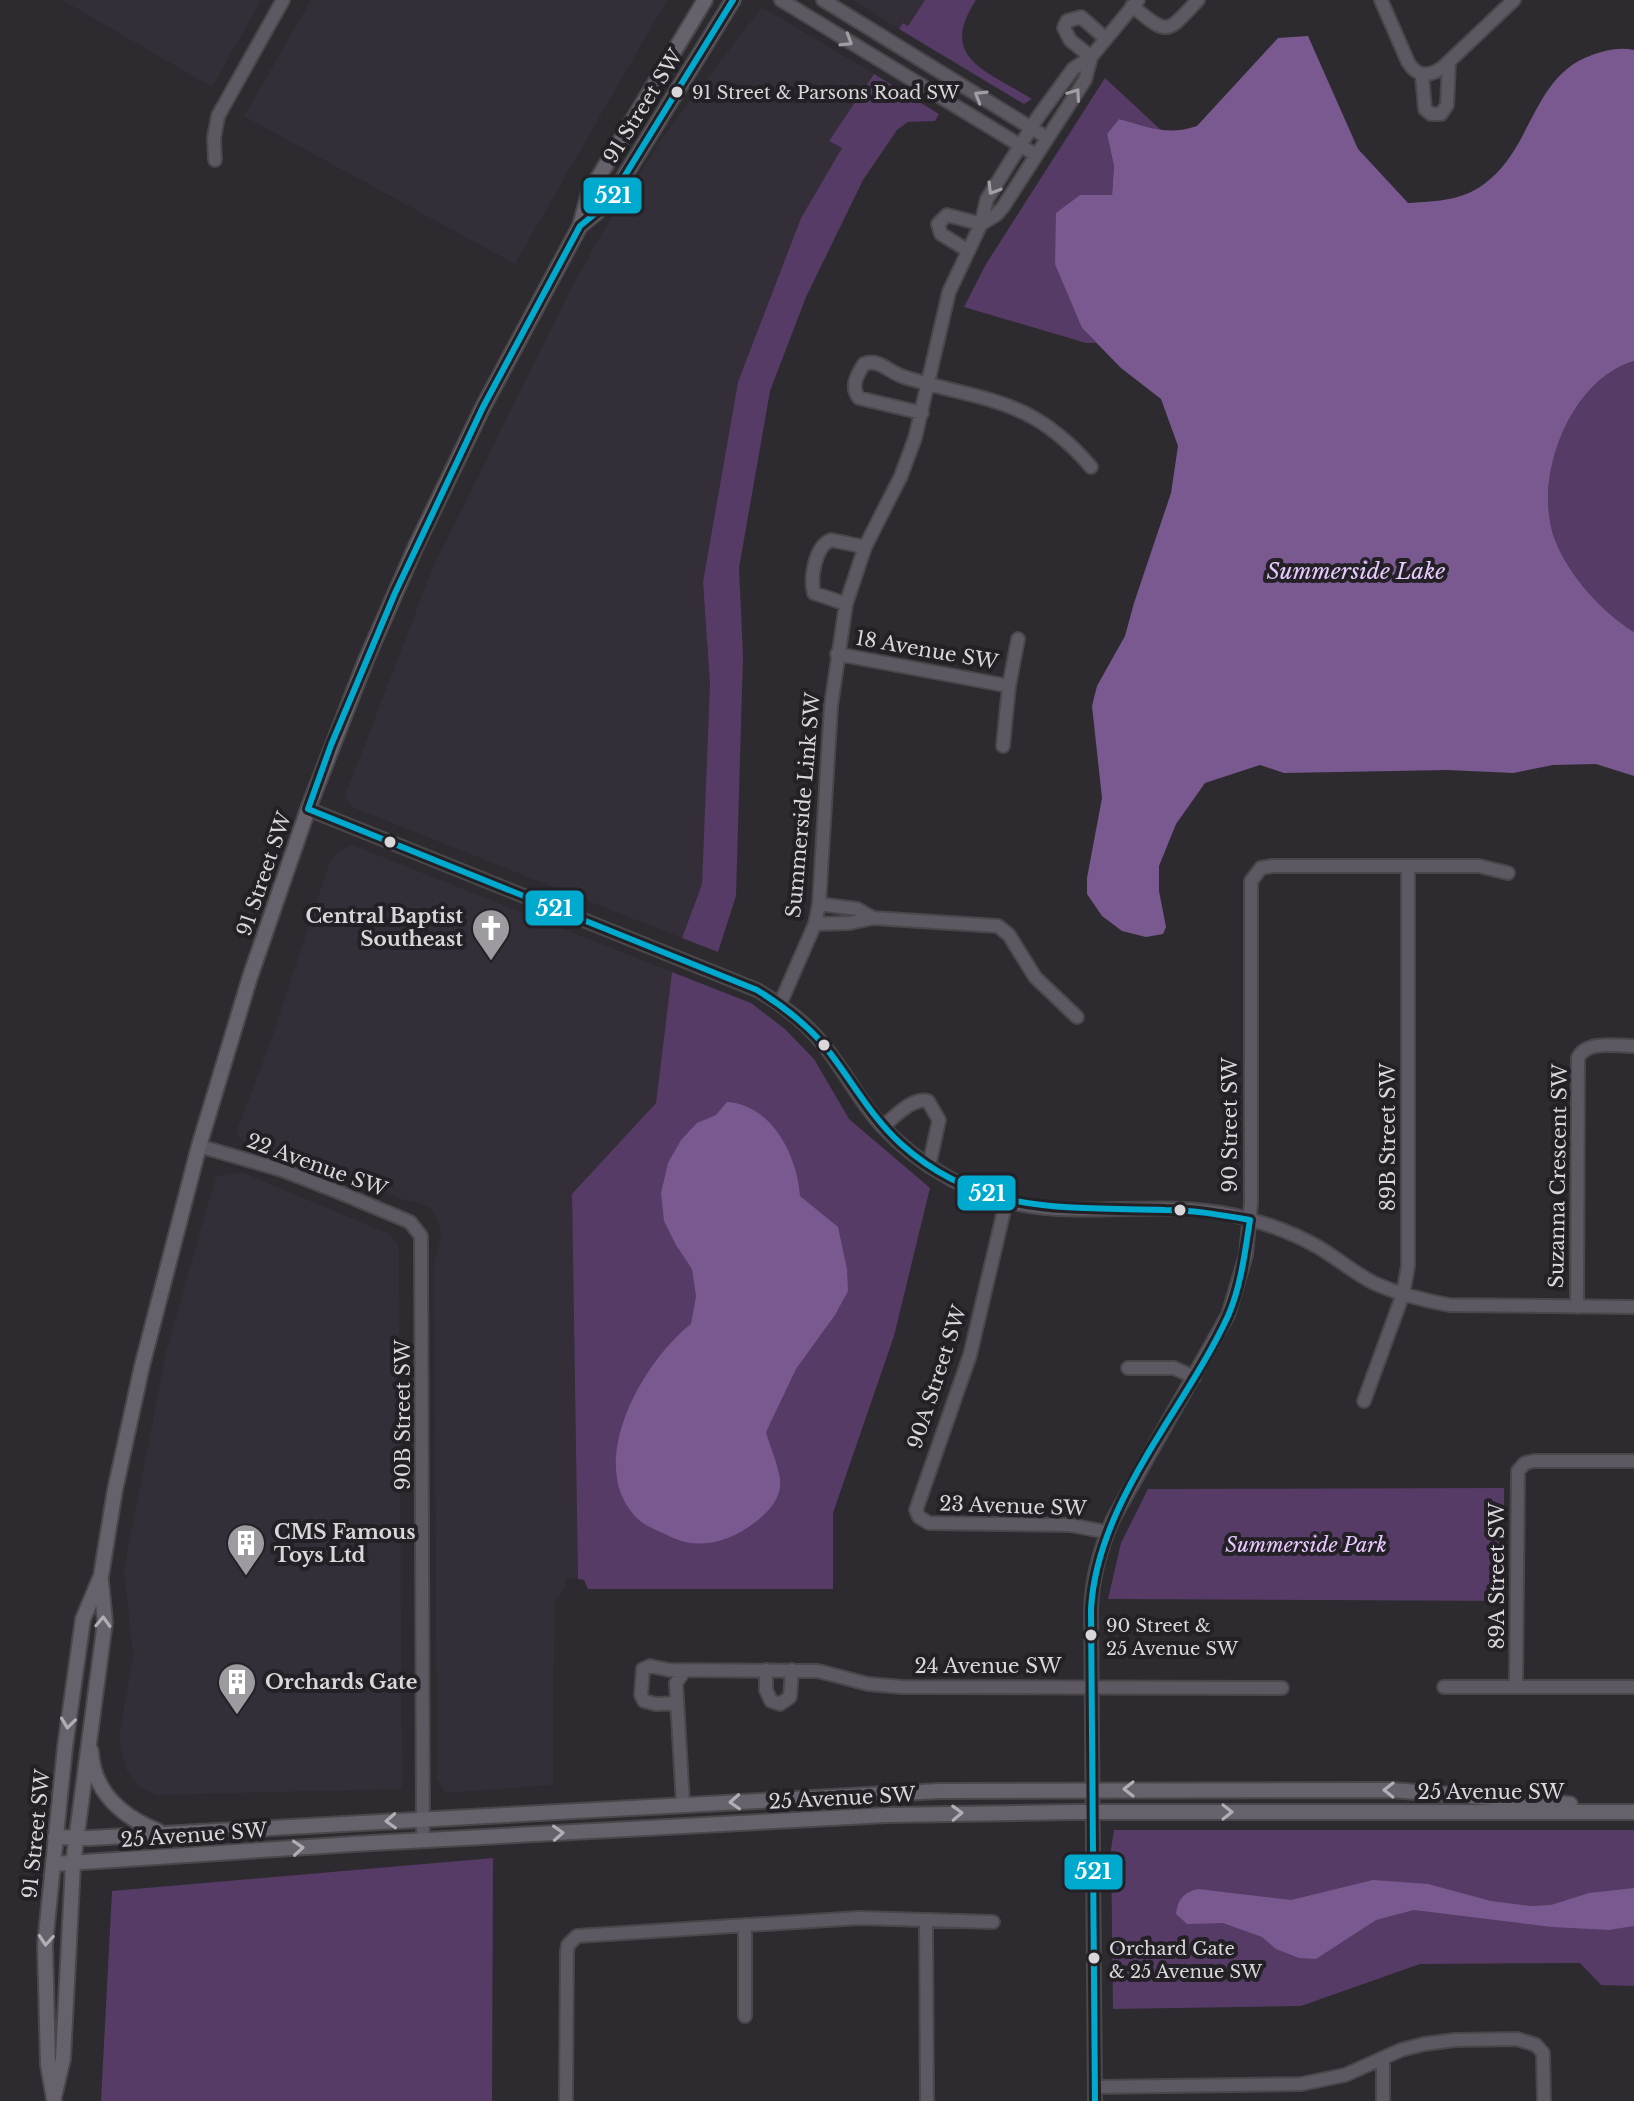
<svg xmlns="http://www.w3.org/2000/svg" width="1634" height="2101" viewBox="0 0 1634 2101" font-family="'Libre Baskerville',serif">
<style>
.built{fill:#342e39}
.green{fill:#553b65}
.water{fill:#79598f}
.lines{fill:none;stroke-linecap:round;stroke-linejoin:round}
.minor-casing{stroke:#49474a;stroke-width:16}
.major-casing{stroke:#49474a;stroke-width:18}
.minor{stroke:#5d5861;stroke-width:12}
.major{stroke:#67616b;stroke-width:14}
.bus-1-casing{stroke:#232026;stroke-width:12}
.bus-1{stroke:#00a9ce;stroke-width:6}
.oneway{stroke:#a29ea4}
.oneway2{stroke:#b2aeb4}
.bus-dot{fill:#dad7db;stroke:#232026;stroke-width:3}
.labels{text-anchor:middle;stroke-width:8;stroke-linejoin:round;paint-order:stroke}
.bus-label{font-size:18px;fill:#dad7db;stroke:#232026;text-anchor:start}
.street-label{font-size:20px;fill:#dad7db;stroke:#232026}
.poi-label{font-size:20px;font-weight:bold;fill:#dad7db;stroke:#232026;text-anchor:start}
.park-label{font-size:20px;font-style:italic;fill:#e7c9fd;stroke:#232026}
.water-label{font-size:22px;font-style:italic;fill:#e7cafd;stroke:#232026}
.line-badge{stroke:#232026;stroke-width:3}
.badge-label{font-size:22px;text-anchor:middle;font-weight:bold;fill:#fff}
</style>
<rect width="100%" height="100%" fill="#2d2b2f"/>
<path class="built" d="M62,0H261L212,87Z
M311,0H667L515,264L244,116Z
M853,0H925L908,26L903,23L899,29Z
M762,7L874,74L830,140L842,148L801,218L738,382L703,582L710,684L702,884L682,938L352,807L345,796L434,565L570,291L602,233L662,138Z
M352,845L672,972L656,1103L572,1195L578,1579H565V1589L554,1600L553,1785L446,1793L437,1780L434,1260L441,1237L440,1226L436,1216L430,1208L422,1204L405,1200L239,1138L236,1133L274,1032L330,861L342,849Z
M241,1172L389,1234L399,1246L402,1789L157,1795L138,1786L126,1769L119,1739L133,1656L124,1569L167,1349L216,1176Z"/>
<path class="green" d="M925,0H976C937,59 988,71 1032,99L1024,104L899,29L903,23L908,26Z
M874,74L939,114L935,121L908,122L897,130L863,180L806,297L770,391L739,568L743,656L736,896L718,952L682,938L702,884L710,684L703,582L738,382L801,218L842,148L829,141Z
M1105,78L1162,131L1119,119L1107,134L1114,166L1112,195H1080L1082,328L1096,343H1086L964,307L986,264Z
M1634,361V632C1601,611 1570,577 1555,540C1532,480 1569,380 1634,361Z
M672,972L751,1003L785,1029L814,1059L849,1119L930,1188L894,1336L833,1513V1589H588L584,1580L578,1579L572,1194L656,1103Z
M1504,1488V1601L1108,1599L1121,1543L1148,1489Z
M1114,1830H1634V1986L1601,1985L1580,1963L1420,1964L1301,2006L1113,2009L1111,1849Z
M493,1858L492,2101H101L112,1891Z"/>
<path class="water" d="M1308,36L1358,149L1408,203C1438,201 1465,201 1489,180C1533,144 1534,75 1592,55C1606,50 1619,47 1634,50V361C1569,380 1532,480 1555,540C1570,577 1601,611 1634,632V776L1596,764L1553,765L1513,773L1447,770L1284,773L1260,765L1205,783L1176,824L1159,866V891L1166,927L1163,934L1146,937L1122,931L1102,916L1087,894V878L1102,798L1092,706L1097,686L1125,636L1134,603L1171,493L1178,446L1161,399L1121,368L1082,328L1055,264L1056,213L1080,195H1112L1114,166L1107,134L1119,119C1149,127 1167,136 1197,126L1278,38Z
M727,1102C772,1105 797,1155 800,1196L838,1227L847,1269L848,1291L835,1315L796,1369L766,1432C770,1447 778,1464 780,1479C782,1497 770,1510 758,1520C731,1542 698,1552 667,1535C659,1531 647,1527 640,1521C581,1468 643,1361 691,1324L696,1296L692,1269L676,1245L664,1221L661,1193L668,1163L681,1140L697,1123L716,1115Z
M1373,1880L1428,1884L1491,1901L1531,1906L1551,1905L1589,1893L1634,1888V1926L1609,1930L1552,1927L1414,1910L1376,1920L1316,1959L1299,1958L1276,1949L1262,1937L1223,1923L1187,1924L1176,1914C1178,1899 1183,1893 1198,1889L1291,1900Z"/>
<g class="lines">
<defs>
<path id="minor" d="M781,0L1036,155
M823,0L1046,137
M1381,0L1408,62C1417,77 1428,77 1442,68L1514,0
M1132,6C1169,36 1166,34 1198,0
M1091,57L1070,40L1064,28L1067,21L1081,17L1106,39
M1422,75L1425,109L1431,114H1441L1447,105L1449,62
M215,160L214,138L218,116L283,0
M981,224L996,215L1003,207L1085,80L1091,57
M967,250L941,234L938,224L947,215L981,224
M922,413L859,398C850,387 857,375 864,364C879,358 890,373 904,377C985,402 1030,396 1091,467
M846,604L814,593C810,578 815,546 831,540L865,547
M837,654L1009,686
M1003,746L1009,686L1018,639
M308,809L757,990C781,1004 804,1021 822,1043C844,1069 859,1101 882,1126C900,1145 921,1162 944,1175C1040,1235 1133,1194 1233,1215C1263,1222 1292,1232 1318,1247C1337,1258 1354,1273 1374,1283C1398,1294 1423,1300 1449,1305L1634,1307
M819,904L857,909L873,918
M815,924L850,923L873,918L998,926L1009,935L1035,977L1077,1017
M780,1004L815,924L819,904L831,706L846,604L865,547L901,476L915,438L949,292L981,224L987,199L1038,117L1073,69L1091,57L1138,0
M883,1126C895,1117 912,1097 928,1101L939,1120L929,1166
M199,1146L282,1170L341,1193L410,1222L421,1236L423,1841
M1006,1202L970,1355L916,1510L919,1517L929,1523L1070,1525L1107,1532
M1577,1307L1578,1058C1586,1040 1617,1046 1634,1046
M1128,1368H1174L1194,1377
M1364,1401L1403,1294L1408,1266V866
M766,1670V1690L771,1701L780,1704L790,1697L792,1670
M1444,1687H1634
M1516,1687L1518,1471L1525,1463L1534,1461H1634
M677,1703L656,1704L644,1701L641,1695L643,1669L650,1666L669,1670L818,1671L868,1684L902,1687L1282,1688
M683,1804L676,1683L685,1670
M926,1921L927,2101
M745,2016V1925
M1383,2059V2101
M1095,2087L1301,2084L1345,2075L1401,2050L1424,2044L1455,2040L1517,2039L1536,2045L1543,2053L1544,2101
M566,2101L567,1952L568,1945L577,1936L859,1918L993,1922
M1095,2101L1091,1609C1092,1577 1100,1549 1113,1519L1228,1315L1246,1255L1251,1203V881L1261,868L1273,866H1479L1508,873"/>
<path id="major" d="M580,226L608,203L733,0
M91,1751C93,1792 123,1817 158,1831
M55,1837L90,1838L939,1791L1391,1790L1570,1804
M53,1864L353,1844L887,1815L1075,1812H1634
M55,2093L63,2059L73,1864L105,1622L101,1581
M54,2099L48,2065L45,1944L65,1747L83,1619L101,1576L115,1490L142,1366L199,1146L250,977L308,809L366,660L416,546L483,407L580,226L589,193L705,0"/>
</defs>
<use href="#minor" class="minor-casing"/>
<use href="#major" class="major-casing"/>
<use href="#minor" class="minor"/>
<use href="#major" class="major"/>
<defs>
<path id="bus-1" d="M308,809L757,990C781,1005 804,1022 823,1044C850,1077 869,1115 901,1144C981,1216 1067,1207 1165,1210C1194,1210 1222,1215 1250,1220
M308,809L331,745L395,593L483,407L580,226L608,203L733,0
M1095,2101L1091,1609C1097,1502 1184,1411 1228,1316C1241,1286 1245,1252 1250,1220"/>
</defs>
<use href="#bus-1" class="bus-1-casing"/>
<use href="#bus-1" class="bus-1"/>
</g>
<defs><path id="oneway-chevron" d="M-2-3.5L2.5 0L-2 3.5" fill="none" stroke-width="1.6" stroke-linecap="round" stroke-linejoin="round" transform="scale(2)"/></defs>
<g class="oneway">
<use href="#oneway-chevron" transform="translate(847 41) rotate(31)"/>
<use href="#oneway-chevron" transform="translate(1075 94) rotate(-55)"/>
<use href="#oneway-chevron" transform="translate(980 96) rotate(-149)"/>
<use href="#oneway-chevron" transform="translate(993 189) rotate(121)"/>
</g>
<g class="oneway2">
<use href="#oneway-chevron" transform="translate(103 1622) rotate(-88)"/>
<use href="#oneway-chevron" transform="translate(68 1723) rotate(97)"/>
<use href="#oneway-chevron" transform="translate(1129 1789) rotate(-180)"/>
<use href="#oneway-chevron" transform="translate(1389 1790) rotate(-179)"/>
<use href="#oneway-chevron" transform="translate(735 1802) rotate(177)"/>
<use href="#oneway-chevron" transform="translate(1227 1812)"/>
<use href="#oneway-chevron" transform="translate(957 1813) rotate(-2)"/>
<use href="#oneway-chevron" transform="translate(391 1821) rotate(177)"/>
<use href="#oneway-chevron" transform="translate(558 1833) rotate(-3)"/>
<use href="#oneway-chevron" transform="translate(298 1848) rotate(-4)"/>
<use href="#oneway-chevron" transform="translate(46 1940) rotate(94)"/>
</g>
<defs>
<symbol id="church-pin" viewBox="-11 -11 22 30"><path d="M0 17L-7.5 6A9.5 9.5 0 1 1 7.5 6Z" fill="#9d9b9f" stroke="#232026"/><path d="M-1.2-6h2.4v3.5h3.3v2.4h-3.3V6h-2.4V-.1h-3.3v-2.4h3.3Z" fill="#fff"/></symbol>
<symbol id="building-pin" viewBox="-11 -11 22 30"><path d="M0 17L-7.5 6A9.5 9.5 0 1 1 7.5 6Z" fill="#9d9b9f" stroke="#232026"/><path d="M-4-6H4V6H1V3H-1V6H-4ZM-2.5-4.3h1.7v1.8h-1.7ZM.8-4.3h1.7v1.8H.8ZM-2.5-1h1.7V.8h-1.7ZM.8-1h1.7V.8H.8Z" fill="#fff"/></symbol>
</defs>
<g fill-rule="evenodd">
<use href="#church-pin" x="469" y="906" width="44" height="60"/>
<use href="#building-pin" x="224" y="1521" width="44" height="60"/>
<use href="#building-pin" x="215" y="1660" width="44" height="60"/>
</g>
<g class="bus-dot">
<circle cx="677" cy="92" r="7"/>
<circle cx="390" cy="842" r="7"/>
<circle cx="824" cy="1045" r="7"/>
<circle cx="1180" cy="1210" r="7"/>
<circle cx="1091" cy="1635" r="7"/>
<circle cx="1094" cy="1958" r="7"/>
</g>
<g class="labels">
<g class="bus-label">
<text x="692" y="99">91 Street &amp; Parsons Road SW</text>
<text x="1106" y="1632">90 Street &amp;<tspan x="1106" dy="23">25 Avenue SW</tspan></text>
<text x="1109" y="1955">Orchard Gate<tspan x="1109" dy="23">&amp; 25 Avenue SW</tspan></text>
</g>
<g class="street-label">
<text transform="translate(643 106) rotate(-58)" y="7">91 Street SW</text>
<text transform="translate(927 650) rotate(10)" y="7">18 Avenue SW</text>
<text transform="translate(803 805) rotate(-85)" y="7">Summerside Link SW</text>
<text transform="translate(264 874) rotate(-71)" y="7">91 Street SW</text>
<text transform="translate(1230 1125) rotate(-90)" y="7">90 Street SW</text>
<text transform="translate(1388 1137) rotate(-90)" y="7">89B Street SW</text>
<text transform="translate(317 1165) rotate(20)" y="7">22 Avenue SW</text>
<text transform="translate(1558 1176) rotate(-89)" y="7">Suzanna Crescent SW</text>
<text transform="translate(937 1377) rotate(-72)" y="7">90A Street SW</text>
<text transform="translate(403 1415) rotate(-90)" y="7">90B Street SW</text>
<text transform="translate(1013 1506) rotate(2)" y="7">23 Avenue SW</text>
<text transform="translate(1497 1576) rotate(-90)" y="7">89A Street SW</text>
<text x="988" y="1673">24 Avenue SW</text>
<text x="1491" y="1799">25 Avenue SW</text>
<text transform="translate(842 1798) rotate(-3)" y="7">25 Avenue SW</text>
<text transform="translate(36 1834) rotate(-84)" y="7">91 Street SW</text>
<text transform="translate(194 1835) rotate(-4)" y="7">25 Avenue SW</text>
</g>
<g class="poi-label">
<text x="463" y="923" text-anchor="end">Central Baptist<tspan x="463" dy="23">Southeast</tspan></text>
<text x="274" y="1539">CMS Famous<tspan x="274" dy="23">Toys Ltd</tspan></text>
<text x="265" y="1689">Orchards Gate</text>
</g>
<g class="park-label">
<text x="1306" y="1552">Summerside Park</text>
</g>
<g class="water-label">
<text x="1356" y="579">Summerside Lake</text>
</g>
</g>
<g class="line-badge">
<rect x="582" y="176" width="61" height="39" rx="8" fill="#00a9ce"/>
<rect x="524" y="889" width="61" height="38" rx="8" fill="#00a9ce"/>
<rect x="956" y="1174" width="61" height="38" rx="8" fill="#00a9ce"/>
<rect x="1063" y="1853" width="61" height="38" rx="8" fill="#00a9ce"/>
</g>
<g class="badge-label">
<text x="613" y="203">521</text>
<text x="554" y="916">521</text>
<text x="987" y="1201">521</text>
<text x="1093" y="1879">521</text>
</g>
</svg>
